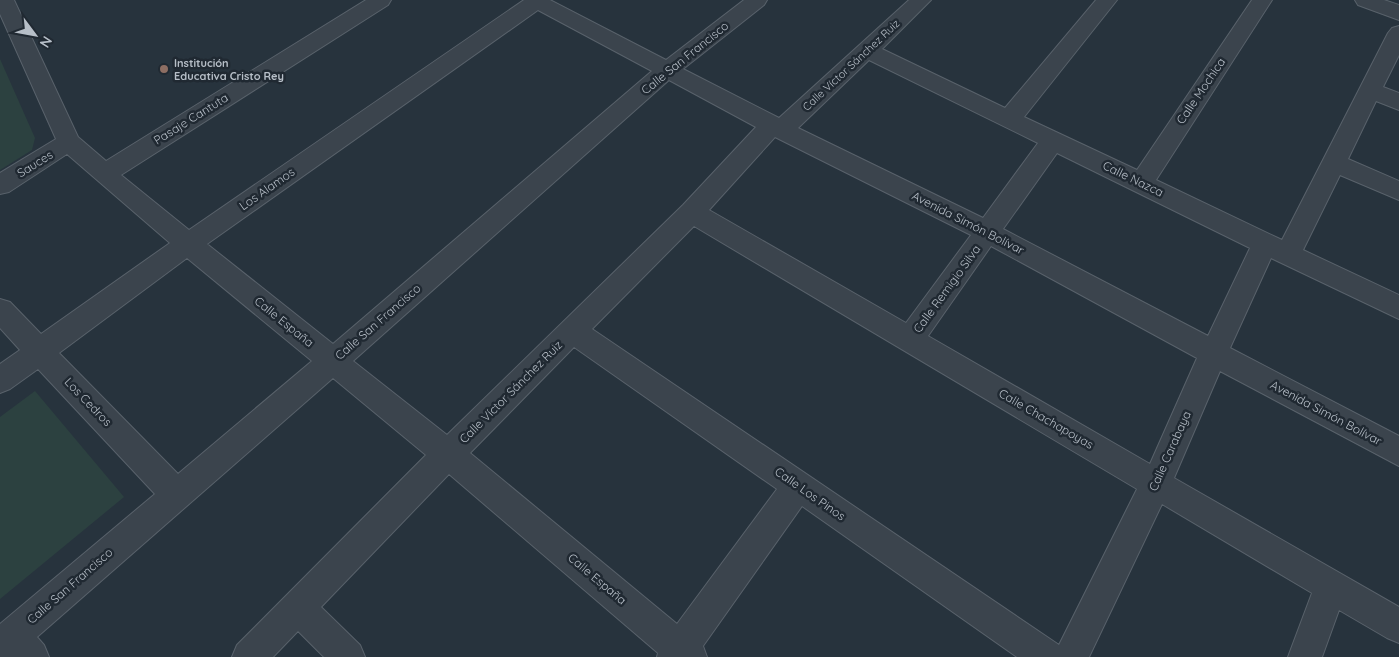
<svg xmlns="http://www.w3.org/2000/svg" width="1399" height="657" viewBox="0 0 1399 657" font-family="Quicksand,sans-serif">
<style>
.green{fill:#2c4140}
.lines{fill:none;stroke-linecap:round;stroke-linejoin:round}
.minor-casing{stroke:#59626b;stroke-width:2}
.minor{fill:#3b444d;fill-rule:evenodd}
.education-dot{fill:#8d6e63;stroke:#202932;stroke-width:2}
.labels{text-anchor:middle;stroke-width:5;stroke-linejoin:round;paint-order:stroke}
.far-poi-label{font-size:11px;font-weight:bold;fill:#b7bfc8;stroke:#202932;text-anchor:start}
.far-street-label{font-size:11px;fill:#b7bfc8;stroke:#202932}
.street-label{font-size:12px;fill:#b7bfc8;stroke:#202932}
</style>
<rect width="100%" height="100%" fill="#27333d"/>
<path class="green" d="M0,59L35,138L32,150L0,170Z
M35,391L124,497L0,599V417Z"/>
<g class="lines">
<defs>
<path id="minor" d="M0,0H14L78,137L106,161L366,0H391L388,5L121,175L189,230L524,0H550L666,60L744,0H767L764,5L683,69L779,118L909,0H931L882,49L1005,108L1096,0H1117L1024,117L1137,170L1252,0H1272L1156,180L1282,240L1388,33L1392,28L1399,26V55L1383,87L1399,93V110L1376,101L1348,159L1399,181V200L1340,175L1303,250L1399,295V319L1271,258L1230,348L1399,436V466L1220,371L1174,478L1399,607V643L1387,638L1339,610L1322,657H1288L1312,593L1162,504L1089,657H1017L802,506L703,646L707,657H657L658,653L449,474L321,607L360,645L365,657H324L298,631L273,657H232L237,645L426,455L333,378L37,637L44,645L49,657H0V624L155,494L38,369L10,389L0,393V364L20,350L0,328V299L10,302L41,334L170,243L67,154L9,192L0,194V173L56,139L0,14ZM538,10L652,71L333,344L207,244ZM869,60L1038,143L983,218L798,128ZM669,80L756,127L683,205L447,435L353,361ZM775,137L971,235L906,323L709,210ZM1057,153L1250,248L1208,336L1003,229ZM694,226L1137,489L1059,645L592,329ZM991,246L1197,358L1150,464L928,336ZM187,258L312,361L178,474L59,353ZM574,347L777,489L677,624L470,453Z
M1355,0H1384L1399,5V20L1358,5Z"/>
</defs>
<use href="#minor" class="minor-casing"/>
<use href="#minor" class="minor"/>
</g>
<circle class="education-dot" cx="164" cy="69" r="5"/>
<g class="labels">
<g class="far-poi-label">
<text x="174" y="67">Institución<tspan x="174" dy="13">Educativa Cristo Rey</tspan></text>
</g>
<g class="far-street-label">
<text transform="translate(851 65) rotate(-43)" y="4">Calle Víctor Sánchez Ruiz</text>
</g>
<g class="street-label">
<text transform="translate(685 58) rotate(-39)" y="4">Calle San Francisco</text>
<text transform="translate(1201 91) rotate(-56)" y="4">Calle Mochica</text>
<text transform="translate(191 119) rotate(-32)" y="4">Pasaje Cantuta</text>
<text transform="translate(35 164) rotate(-32)" y="4">Sauces</text>
<text transform="translate(1133 179) rotate(26)" y="4">Calle Nazca</text>
<text transform="translate(267 189) rotate(-35)" y="4">Los Alamos</text>
<text transform="translate(968 223) rotate(27)" y="4">Avenida Simón Bolívar</text>
<text transform="translate(947 289) rotate(-54)" y="4">Calle Remigio Silva</text>
<text transform="translate(284 322) rotate(39)" y="4">Calle España</text>
<text transform="translate(378 322) rotate(-41)" y="4">Calle San Francisco</text>
<text transform="translate(511 392) rotate(-45)" y="4">Calle Víctor Sánchez Ruiz</text>
<text transform="translate(88 402) rotate(46)" y="4">Los Cedros</text>
<text transform="translate(1326 413) rotate(28)" y="4">Avenida Simón Bolívar</text>
<text transform="translate(1046 419) rotate(30)" y="4">Calle Chachapoyas</text>
<text transform="translate(1170 451) rotate(-66)" y="4">Calle Carabaya</text>
<text transform="translate(810 494) rotate(35)" y="4">Calle Los Pinos</text>
<text transform="translate(597 579) rotate(40)" y="4">Calle España</text>
<text transform="translate(70 586) rotate(-41)" y="4">Calle San Francisco</text>
</g>
</g>
<g transform="translate(35 35) rotate(122)" stroke="#202932" stroke-width="4" paint-order="stroke">
<path d="M0-4L9 19L0 12L-9 19Z" fill="#b7bfc8"/>
<text y="-8" font-size="14" font-weight="bold" text-anchor="middle" fill="#b7bfc8">N</text>
</g>
</svg>
